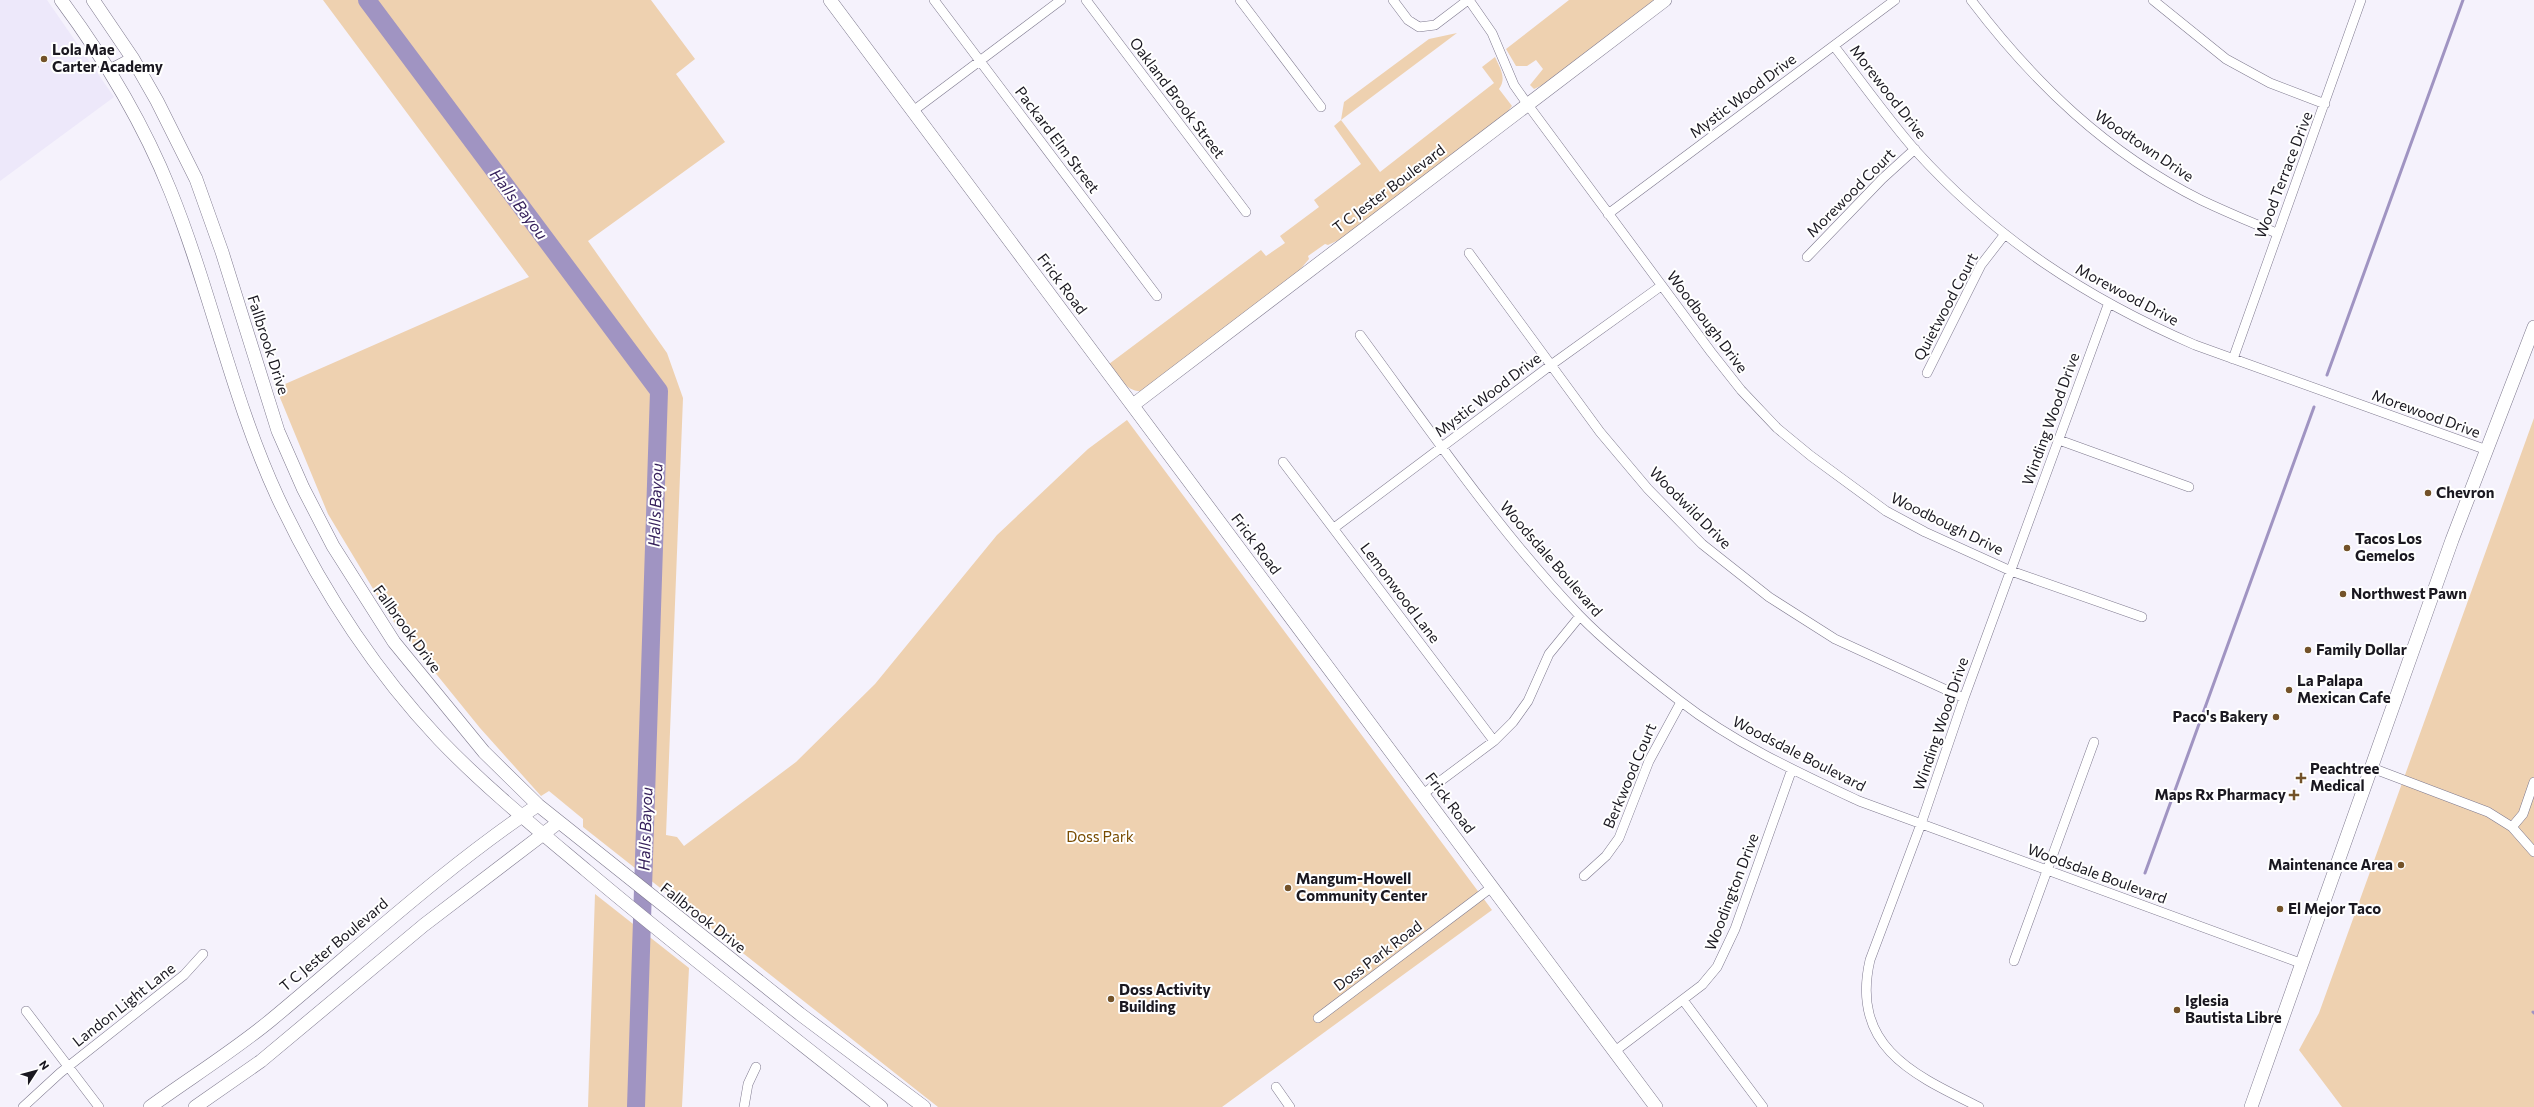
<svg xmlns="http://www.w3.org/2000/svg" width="2534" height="1107" viewBox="0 0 2534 1107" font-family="Commissioner,sans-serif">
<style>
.built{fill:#ede8fa}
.green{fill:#eed1b0}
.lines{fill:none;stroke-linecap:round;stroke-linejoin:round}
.stream{stroke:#a094c2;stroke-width:3}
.river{stroke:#a094c2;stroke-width:18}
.street-casing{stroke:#7e798e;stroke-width:10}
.secondary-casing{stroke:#7e798e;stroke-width:14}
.street{stroke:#fff;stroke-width:9}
.secondary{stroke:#fff;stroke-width:13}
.poi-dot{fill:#735229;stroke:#fff;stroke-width:1.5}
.labels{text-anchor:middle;stroke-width:4;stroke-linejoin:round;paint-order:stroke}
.poi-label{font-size:15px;font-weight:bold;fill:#1a1820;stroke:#fff;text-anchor:start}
.street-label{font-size:15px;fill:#1a1820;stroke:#fff}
.park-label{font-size:15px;fill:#784b00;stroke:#fff}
.water-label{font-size:16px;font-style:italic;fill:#37225c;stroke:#fff}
</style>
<rect width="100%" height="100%" fill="#f5f2fc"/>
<path class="built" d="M0,0H47L114,97L0,181Z"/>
<path class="green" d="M323,0H651L695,59L676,74L725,142L588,241L667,353L683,398L666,835L677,837L684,846L796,762L875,684L997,535L1088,449L1127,420L1492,910L1222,1107H938L583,827V819L549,791L541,796L480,728L390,617L328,514L276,388L529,277Z
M1569,0H1658L1549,82L1534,89L1530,85L1543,69L1536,60L1527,66H1516L1506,49Z
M1457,33L1341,120L1380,172L1494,83L1482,67L1495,57C1500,68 1507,78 1499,89L1512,106L1504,116L1345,237L1328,245L1325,244L1308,256L1309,259L1298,272L1143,391C1126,393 1118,375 1109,364L1261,250L1266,256L1285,243L1280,236L1319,207L1314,200L1361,164L1334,126L1341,120L1344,102L1429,39Z
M2534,418V1107H2342L2299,1050L2319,1013Z
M595,894L689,968L682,1107H588Z"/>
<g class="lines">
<path class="stream" d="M2327,375L2463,0
M2145,873L2314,407
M2533,1012L2534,1013"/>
<path class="river" d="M367,0L659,391L636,1107"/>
<defs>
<path id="street" d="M934,0L1157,296
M1086,0L1246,212
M1240,0L1321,107
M1393,0L1408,20L1419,27L1435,25L1468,0
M1469,0L1492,33L1514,85L1528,105L1711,352L1741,390L1777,428L1811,456L1886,511L1925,532L2011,571L2142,617
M1971,0C2034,83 2107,153 2201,200C2226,212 2251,222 2276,233
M2153,0L2226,59L2270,83L2325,104
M1834,46C1861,81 1887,118 1916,151C1996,239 2086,298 2195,345L2487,450
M913,111L1061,0
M1608,214L1895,0
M1469,253L1600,432L1648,489L1702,544L1769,597L1835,639L1964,698
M1807,257L1882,179L1915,149
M1360,335C1430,430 1497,529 1579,615C1608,645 1646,675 1680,701C1734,743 1797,772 1859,801L2303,964
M2233,359L2361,0
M1927,373L1981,265L2005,234
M2059,440L2189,487
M1283,462L1494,741
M1334,528L1551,365L1661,286
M2372,768L2488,812L2512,827L2534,852
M1423,794L1494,741L1513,722L1528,701L1549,654L1580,616
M2512,827L2523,814L2534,782
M1584,876L1606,856L1619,838L1649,761L1681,702
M2014,961L2094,742
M1683,1000L1763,1107
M26,1011L99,1107
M1318,1018L1492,887
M1615,1051L1702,985L1717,967L1735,929L1792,769
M1276,1087L1290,1107
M23,1107L60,1073L184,975L203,954
M744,1107L748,1084L756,1067
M1979,1107C1914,1075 1850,1047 1870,960L1921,824L1964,698L2108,305"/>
<path id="secondary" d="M61,0C104,58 143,123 170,190C211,291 232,399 278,498C319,585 373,669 439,739C485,787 537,829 587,871C683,952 783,1029 881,1107
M93,0L133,59L157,101L196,179L222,252L278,431L303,488L333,546L394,642L484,752L538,805L800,1014L924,1107
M830,0L1656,1107
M110,71L133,59
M1133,405L1665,0
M150,1107C190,1078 232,1052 271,1020C359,947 443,869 538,805
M195,1107L261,1061L424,925L559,822
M2251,1107L2452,540L2534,327"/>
</defs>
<use href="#street" class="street-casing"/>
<use href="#secondary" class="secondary-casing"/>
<use href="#street" class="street"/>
<use href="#secondary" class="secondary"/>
</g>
<g class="poi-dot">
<circle cx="44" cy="59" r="4"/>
<circle cx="2428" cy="493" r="4"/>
<circle cx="2347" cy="548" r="4"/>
<circle cx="2343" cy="594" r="4"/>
<circle cx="2308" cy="650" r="4"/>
<circle cx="2289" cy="690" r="4"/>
<circle cx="2276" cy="717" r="4"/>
<path d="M2299 772h4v4h4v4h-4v4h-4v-4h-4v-4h4z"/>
<path d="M2292 789h4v4h4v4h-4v4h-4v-4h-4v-4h4z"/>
<circle cx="2401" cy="865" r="4"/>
<circle cx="1288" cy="888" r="4"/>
<circle cx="2280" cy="909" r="4"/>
<circle cx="1111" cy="999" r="4"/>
<circle cx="2177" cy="1010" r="4"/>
</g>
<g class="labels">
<g class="poi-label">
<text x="52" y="55">Lola Mae<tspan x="52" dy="17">Carter Academy</tspan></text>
<text x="2436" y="498">Chevron</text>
<text x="2355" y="544">Tacos Los<tspan x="2355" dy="17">Gemelos</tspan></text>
<text x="2351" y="599">Northwest Pawn</text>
<text x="2316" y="655">Family Dollar</text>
<text x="2297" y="686">La Palapa<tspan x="2297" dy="17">Mexican Cafe</tspan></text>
<text x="2268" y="722" text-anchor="end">Paco's Bakery</text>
<text x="2310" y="774">Peachtree<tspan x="2310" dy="17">Medical</tspan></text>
<text x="2286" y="800" text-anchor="end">Maps Rx Pharmacy</text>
<text x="2393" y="870" text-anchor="end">Maintenance Area</text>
<text x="1296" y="884">Mangum-Howell<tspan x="1296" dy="17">Community Center</tspan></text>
<text x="2288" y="914">El Mejor Taco</text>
<text x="1119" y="995">Doss Activity<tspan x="1119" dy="17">Building</tspan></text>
<text x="2185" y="1006">Iglesia<tspan x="2185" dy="17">Bautista Libre</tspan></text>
</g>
<g class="street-label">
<text transform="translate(1888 92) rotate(52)" y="5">Morewood Drive</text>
<text transform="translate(1743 96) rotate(-37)" y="5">Mystic Wood Drive</text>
<text transform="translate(1177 98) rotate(53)" y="5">Oakland Brook Street</text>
<text transform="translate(1057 140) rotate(53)" y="5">Packard Elm Street</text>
<text transform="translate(2144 146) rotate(34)" y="5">Woodtown Drive</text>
<text transform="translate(2284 175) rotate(-69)" y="5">Wood Terrace Drive</text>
<text transform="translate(1389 189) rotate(-37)" y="5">T C Jester Boulevard</text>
<text transform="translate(1851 193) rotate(-45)" y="5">Morewood Court</text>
<text transform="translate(1062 284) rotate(53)" y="5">Frick Road</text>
<text transform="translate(2127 295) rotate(28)" y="5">Morewood Drive</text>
<text transform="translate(1946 307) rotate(-62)" y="5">Quietwood Court</text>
<text transform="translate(1707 322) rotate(53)" y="5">Woodbough Drive</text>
<text transform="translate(268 345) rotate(72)" y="5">Fallbrook Drive</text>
<text transform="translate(1488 395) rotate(-37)" y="5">Mystic Wood Drive</text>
<text transform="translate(2426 414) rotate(20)" y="5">Morewood Drive</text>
<text transform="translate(2051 419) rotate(-70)" y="5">Winding Wood Drive</text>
<text transform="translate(1690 508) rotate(45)" y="5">Woodwild Drive</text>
<text transform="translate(1947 524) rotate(26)" y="5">Woodbough Drive</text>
<text transform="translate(1256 544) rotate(53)" y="5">Frick Road</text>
<text transform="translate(1551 559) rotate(49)" y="5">Woodsdale Boulevard</text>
<text transform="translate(1400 593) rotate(53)" y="5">Lemonwood Lane</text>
<text transform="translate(407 629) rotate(54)" y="5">Fallbrook Drive</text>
<text transform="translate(1941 724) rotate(-71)" y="5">Winding Wood Drive</text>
<text transform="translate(1799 754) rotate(27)" y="5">Woodsdale Boulevard</text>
<text transform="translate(1630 776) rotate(-67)" y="5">Berkwood Court</text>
<text transform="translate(1450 803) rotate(53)" y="5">Frick Road</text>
<text transform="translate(2097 874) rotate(20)" y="5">Woodsdale Boulevard</text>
<text transform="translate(1732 892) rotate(-69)" y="5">Woodington Drive</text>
<text transform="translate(703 918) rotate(38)" y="5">Fallbrook Drive</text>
<text transform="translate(334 945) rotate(-40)" y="5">T C Jester Boulevard</text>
<text transform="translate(1378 956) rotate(-37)" y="5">Doss Park Road</text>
<text transform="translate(124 1005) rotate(-38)" y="5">Landon Light Lane</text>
</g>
<g class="park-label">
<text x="1100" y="842">Doss Park</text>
</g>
<g class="water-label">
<text transform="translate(519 204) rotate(53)" y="6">Halls Bayou</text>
<text transform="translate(655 505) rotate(-88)" y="6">Halls Bayou</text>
<text transform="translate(645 829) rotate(-88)" y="6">Halls Bayou</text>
</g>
</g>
<g transform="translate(36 1071) rotate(54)" stroke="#ffffff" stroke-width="3" paint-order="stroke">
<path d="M0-3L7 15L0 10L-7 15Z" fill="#1a1820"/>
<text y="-6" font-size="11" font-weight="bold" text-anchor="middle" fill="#1a1820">N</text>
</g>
</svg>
